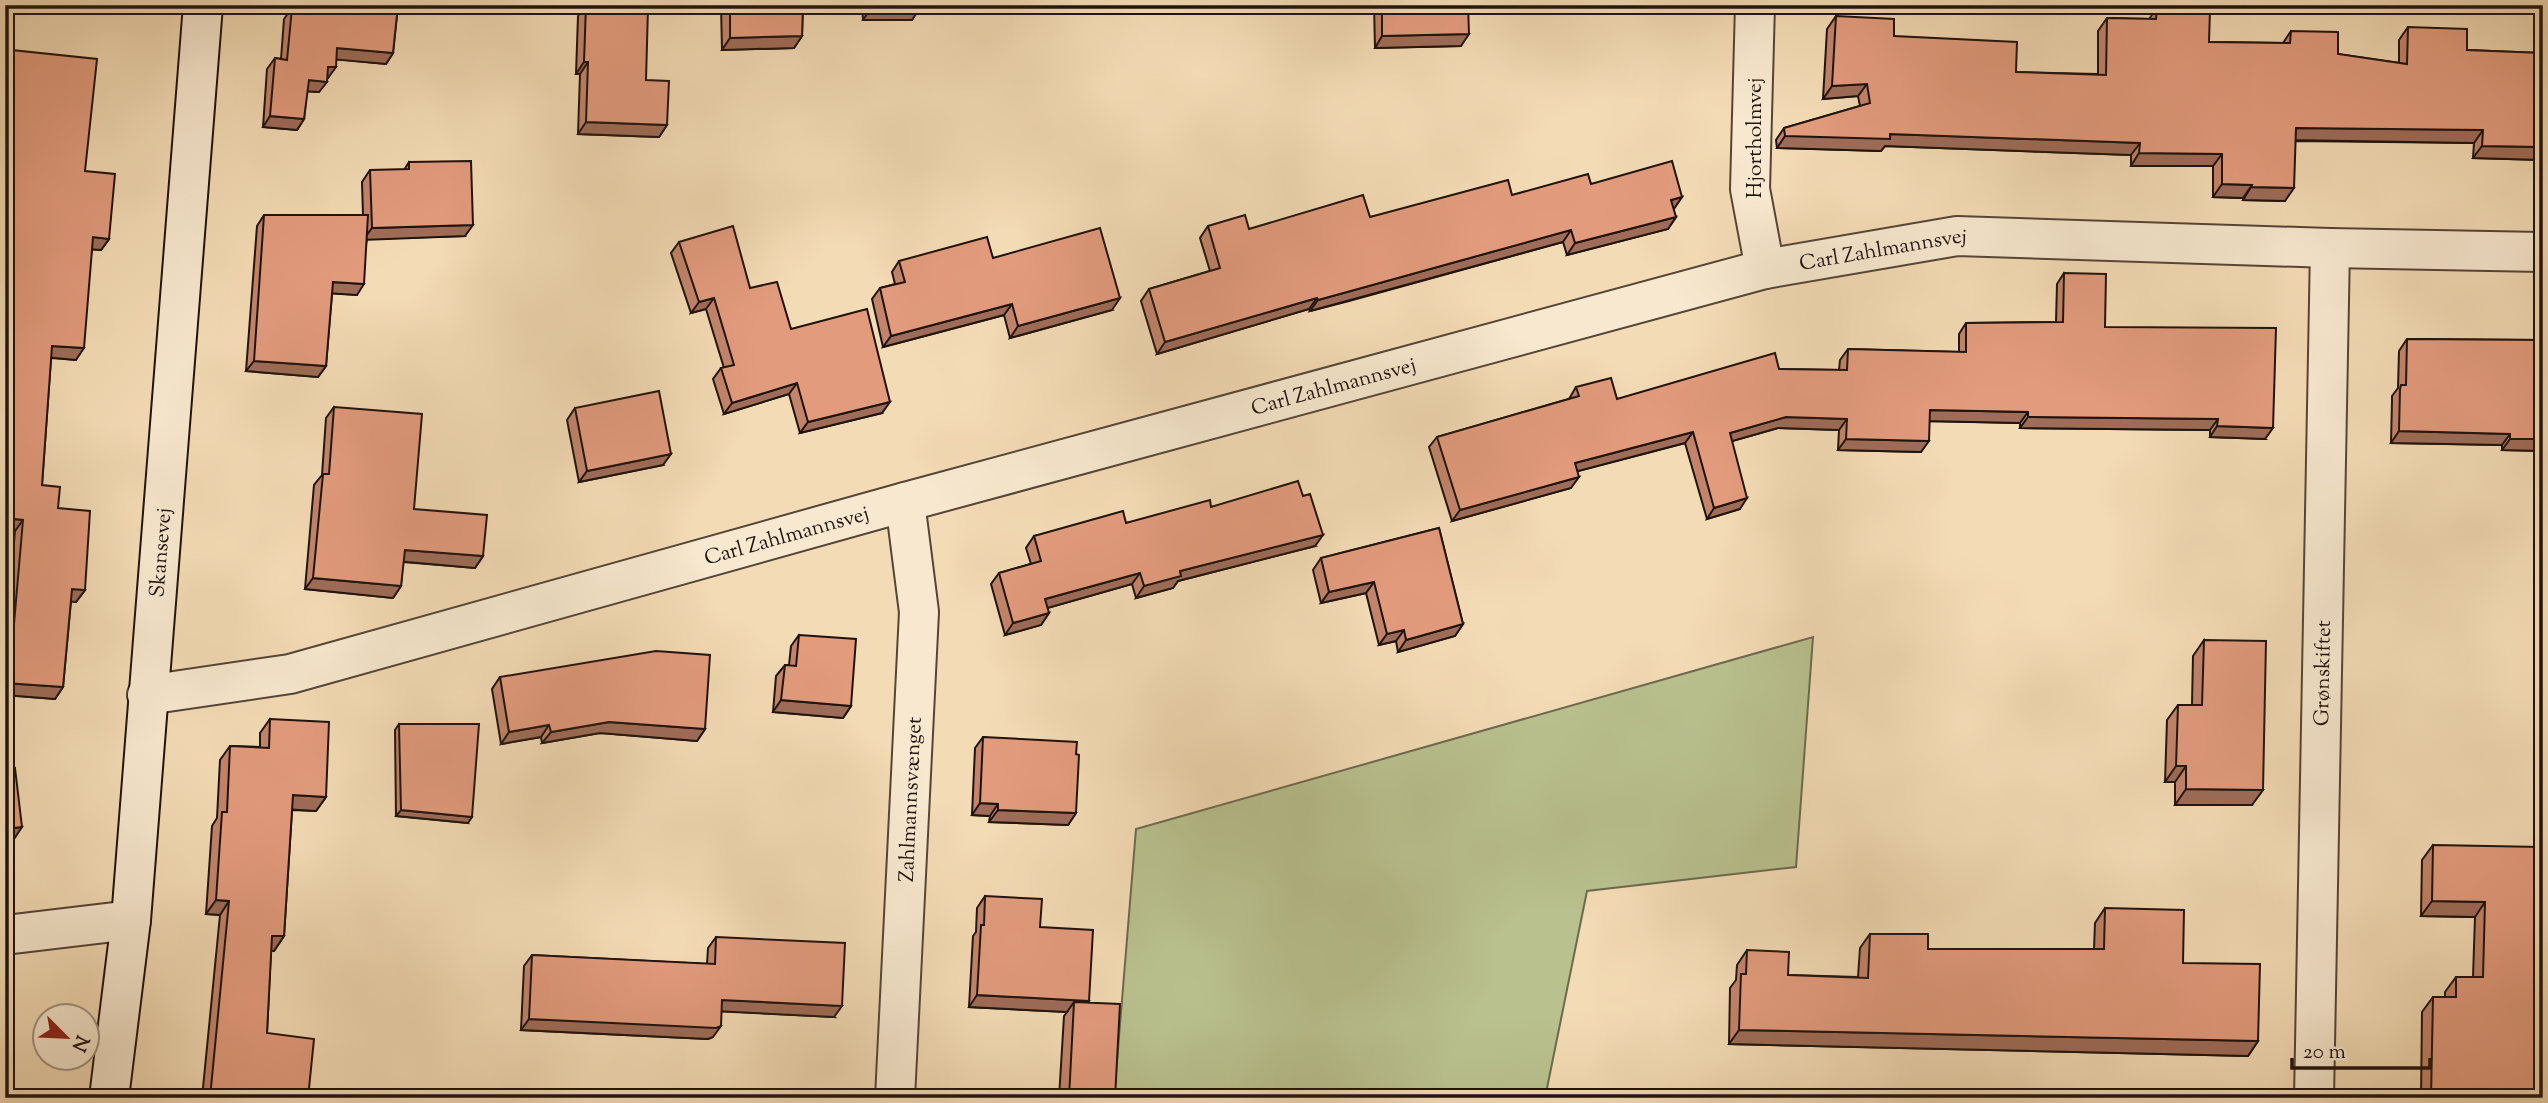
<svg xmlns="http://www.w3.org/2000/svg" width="2548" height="1103" viewBox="0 0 2548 1103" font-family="'Sorts Mill Goudy',serif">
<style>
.green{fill:#b9c18f;stroke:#6c6a4e;stroke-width:2}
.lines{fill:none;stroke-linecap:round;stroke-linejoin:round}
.street-casing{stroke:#554537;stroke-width:42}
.secondary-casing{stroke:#20130d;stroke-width:42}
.street{stroke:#f7e8cf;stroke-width:38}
.secondary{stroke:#f7e8cf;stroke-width:38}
.wall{fill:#c2856c;stroke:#20130d;stroke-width:2}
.shaded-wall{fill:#9e6c58;stroke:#20130d;stroke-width:2}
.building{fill:#e29b7d;stroke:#20130d;stroke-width:2}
.labels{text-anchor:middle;stroke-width:7;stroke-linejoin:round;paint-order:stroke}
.street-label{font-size:21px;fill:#20130d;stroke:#f7e8cf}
</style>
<rect width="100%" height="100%" fill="#f3dbb5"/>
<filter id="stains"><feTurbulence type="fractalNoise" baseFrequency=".00286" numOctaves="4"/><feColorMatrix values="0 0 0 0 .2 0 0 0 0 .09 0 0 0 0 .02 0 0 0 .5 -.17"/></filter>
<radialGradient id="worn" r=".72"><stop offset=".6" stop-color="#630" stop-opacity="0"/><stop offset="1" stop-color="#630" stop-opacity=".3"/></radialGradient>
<path class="green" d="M1813,637L1796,867L1587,891L1545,1098H1114L1136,829Z"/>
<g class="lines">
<defs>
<g id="street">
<path d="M1755,5L1750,189L1765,269"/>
<path id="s1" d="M147,695L290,674L905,502L1765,269L1957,236L2330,248L2543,252"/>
<path d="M5,935L131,920"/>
<path id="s2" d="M895,1098L919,612L905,502"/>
<path id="s3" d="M2314,1098L2330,248"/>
</g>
<g id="secondary">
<path id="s4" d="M109,1098L131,920L203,5"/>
</g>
</defs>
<use href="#street" class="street-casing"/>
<use href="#secondary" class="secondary-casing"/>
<use href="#street" class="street"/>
<use href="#secondary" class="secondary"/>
</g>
<path class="wall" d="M302,5H398L393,53L386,64L336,59L328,78H327L319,92L307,91L304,119L297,130L263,127L267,69L275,58L281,59L284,19L292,8L302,9Z
M586,5L646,80L667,125L659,137L578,134L580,74H576L578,16Z
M721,5H803L802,36L794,48L722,50Z
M862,5H920L912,20H863Z
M1374,5H1468L1461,46L1375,48Z
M2157,8L2209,42L2283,43L2291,31L2338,54L2399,63V40L2408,27L2467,50L2543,53V160L2473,158L2474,143L2295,141L2285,201L2243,200V198L2213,197V166H2131V155L1885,146L1881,151L1777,148L1776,140L1784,128L1860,106L1858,96L1823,99L1827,29L1836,16L1894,36L2016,72L2098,74V31L2107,18L2149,19Z
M11,50L85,171L109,239L101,250L92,249L76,360L51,358L42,485L58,508L85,590L76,602L71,601L63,687L55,699L5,695V623L7,624L15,531L9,53Z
M409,162L465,236L367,239L357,295L332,293L326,366L318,377L246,371L257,226L264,215H363L362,182L370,170H404Z
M1591,184L1682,197L1673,209L1676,217L1668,229L1567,255L1563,242L1349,301L1310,311L1309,309L1157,354L1141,301L1149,289L1210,271L1200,238L1208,226L1249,229L1370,217Z
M679,242L750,288L791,329L882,413L800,433L789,394L724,414L713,379L721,368H724L706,309L691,313L671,253Z
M993,258L1112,310L1010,338L1004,315L883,347L872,299L880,288L895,284L892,272L899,261Z
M2064,273L2105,327L2265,439L2210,437V430L2020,428V423L1929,421L1921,452L1838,450L1839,430L1778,428L1732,441L1740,509L1707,519L1685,443L1577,471L1571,488L1452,521L1429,447L1437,437L1569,399L1576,387L1617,399L1779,369L1839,370L1840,360L1848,349L1959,352V334L1966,323L2056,322L2057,284Z
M2407,339L2543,340V451L2502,450V445L2391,443L2392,401V396L2398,388L2399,351Z
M334,407L414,509L483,556L475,568L403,562L401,586L393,598L305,589L314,485L322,475L326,418Z
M575,408L663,465L579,482L567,420Z
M1211,507L1315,546L1178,581L1173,588L1136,598L1132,584L1047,608L1049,613L1041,625L1005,635L991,584L999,573L1031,564L1026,548L1034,536L1126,523Z
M1439,528L1463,624L1455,636L1398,652L1396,641L1379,645L1366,593L1321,603L1313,570L1321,558Z
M799,635L851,706L843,718L773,712L776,676L785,665H789L791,646Z
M2204,640L2252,805H2175V782H2165L2167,720L2178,705H2192L2193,656Z
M500,677L705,729L697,741L600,733L542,743L541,737L501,744L492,689Z
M270,719L326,797L316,811L292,810L284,936L274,951L271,950L267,1033L308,1098H202L220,915L206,914L212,826L217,818L220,760L230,746L260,747V733Z
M399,724L468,823L396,816L395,730Z
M983,737L1076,754V813L1068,825L989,822L990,816L972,815L975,748Z
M2433,845L2542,942L2540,1048L2543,1098H2421L2422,1012L2433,997H2445V992L2456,977H2473L2475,917L2421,916L2422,860Z
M985,896L1040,927L1089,1001L1088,1002L1115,1098H1059L1064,1016L1067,1012L969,1007L973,936L976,932L977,908Z
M2105,908L2183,963L2258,1041L2248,1056L1729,1044L1730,988L1736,980L1737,965L1747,950L1788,975L1858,977L1860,948L1870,934L1928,949H2094L2095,923Z
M716,937L834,1017L721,1011L713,1037L708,1039L521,1030L524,966L532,955L707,964L708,948Z"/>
<path class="shaded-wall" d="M871,8H920L912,20H863Z
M1469,34L1461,46L1375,48L1382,36Z
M802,36L794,48L722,50L730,38Z
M337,48L393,53L386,64L330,59Z
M584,62H588L580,74H576Z
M328,67H336L328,78L321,77Z
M309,80L327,82L319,92L301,91Z
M1867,84L1858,96L1823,99L1832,86Z
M270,116L304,119L297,130L263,127Z
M586,122L667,125L659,137L578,134Z
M2296,128L2483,130L2474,143L2287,140Z
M1890,134L2140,143L2131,155L1885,146L1881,151L1777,148L1785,136Z
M2482,146L2543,147V160L2473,158Z
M2139,153L2222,154L2213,166H2131Z
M2222,184L2252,185L2243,198L2213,197Z
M2251,187L2294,188L2285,201L2243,200Z
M1682,197L1674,209L1663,212L1671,200Z
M1676,217L1668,229L1567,255L1575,243Z
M473,225L465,236L363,240L372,228Z
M1571,230L1563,242L1310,311L1318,300Z
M93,237L109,239L101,250L85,249Z
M333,282L364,284L357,295L325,293Z
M714,298L706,309L691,313L699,302Z
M1120,298L1112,310L1010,338L1018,326Z
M1317,298L1309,309L1157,354L1165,342Z
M1012,304L1004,315L883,347L891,336Z
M52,346L84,348L76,360L44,357Z
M254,361L326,366L318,377L246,371Z
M797,383L789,394L724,414L732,403Z
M890,402L882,413L800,433L808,422Z
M1930,410L2028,412L2020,423L1922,421Z
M1786,417L1847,419L1839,430L1778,428L1722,444L1730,433Z
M2028,417L2218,419L2210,430L2020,428Z
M2217,426L2273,428L2265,439L2210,437Z
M2399,431L2510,434L2502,445L2391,443Z
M1693,432L1685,443L1567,474L1575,463Z
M1846,439L1929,441L1921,452L1838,450Z
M2510,439H2543V451L2502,450Z
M671,454L663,465L579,482L587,471Z
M1579,477L1571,488L1452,521L1460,510Z
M1747,498L1740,509L1707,519L1714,508Z
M5,518L23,520L15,531H5Z
M1323,535L1315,546L1178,581L1173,588L1136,598L1144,586L1180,571Z
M405,550L483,556L475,568L396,561Z
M1140,573L1132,584L1037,611L1045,599Z
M313,578L401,586L393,598L305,589Z
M1374,582L1366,593L1321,603L1329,592Z
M72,589L85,590L76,602L64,601Z
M1049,613L1041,625L1005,635L1013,623Z
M1463,624L1455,636L1398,652L1406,640Z
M1404,630L1396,641L1379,645L1387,634Z
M5,683L63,687L55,699L5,695Z
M781,700L851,706L843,718L773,712Z
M609,722L705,729L697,741L600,733L542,743L551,732Z
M549,725L541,737L501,744L509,732Z
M2176,766H2186L2175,782H2165Z
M2186,789L2263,790L2252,805H2175Z
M293,795L326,797L316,811L283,809Z
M980,803L998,804L990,816L972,815Z
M401,810L472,817L468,823L396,816Z
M998,810L1076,813L1068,825L989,822Z
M22,827L14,839L5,840V829Z
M216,900L229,901L220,915L206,914Z
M2432,901L2485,902L2475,917L2421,916Z
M272,936H284L274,951L262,950Z
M977,995L1089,1001L1081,1013L1074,1002L1067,1012L969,1007Z
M722,1000L842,1006L834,1017L714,1011Z
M529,1019L721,1026L713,1037L708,1039L521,1030Z
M1739,1030L2258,1041L2248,1056L1729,1044Z"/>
<path class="building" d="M308,5H398L393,53L337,48L336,67H328L327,82L309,80L304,119L270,116L275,58L287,60L292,8L308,9Z
M586,5L648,8L646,80L669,81L667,125L586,122L588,62H584Z
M730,5H803L802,36L730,38Z
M871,5H920V8H871Z
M1382,5H1468L1469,34L1382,36Z
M2157,8L2210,10L2209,42L2290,43L2291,31L2338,32V54L2407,64L2408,27L2467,29V50L2543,53V147L2482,146L2483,130L2296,128L2294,188L2251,187L2252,185L2222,184V154L2139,153L2140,143L1890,134V139L1785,136L1784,128L1870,103L1867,84L1832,86L1836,16L1894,19V36L2017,42L2016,72L2106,75L2107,18L2156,19Z
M5,50L12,54L11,50L97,59L85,171L115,174L109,239L93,237L84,348L52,346L42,485L60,487L58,508L90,511L85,590L72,589L63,687L5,683V623L14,624L23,520L5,518Z
M471,161L473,225L372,228L370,170L409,169V162Z
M1672,161L1682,197L1671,200L1676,217L1575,243L1571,230L1358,289L1318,300L1317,298L1165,342L1149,289L1220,268L1208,226L1245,215L1249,229L1363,195L1370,217L1508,180L1512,195L1588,174L1591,184Z
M264,215H368L364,284L333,282L326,366L254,361Z
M733,226L750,288L777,282L791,329L867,309L890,402L808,422L797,383L732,403L721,368L734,365L714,298L699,302L679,242Z
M1100,228L1120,298L1018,326L1012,304L891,336L880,288L905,282L899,261L987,237L993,258Z
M2064,273L2106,274L2105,327L2276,328L2273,428L2217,426L2218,419L2028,417V412L1930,410L1929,441L1846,439L1847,419L1786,417L1730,433L1747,498L1714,508L1693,432L1575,463L1579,477L1460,510L1437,437L1579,396L1576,387L1611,378L1617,399L1775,353L1779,369L1847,370L1848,349L1966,352V323L2063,322Z
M2407,339L2543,340V439H2510V434L2399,431L2400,389L2401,385H2406Z
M659,391L671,454L587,471L575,408Z
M334,407L422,414L414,509L487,515L483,556L405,550L401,586L313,578L323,474H329Z
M1298,481L1303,496L1310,494L1323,535L1180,571L1181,576L1144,586L1140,573L1045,599L1049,613L1013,623L999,573L1041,561L1034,536L1123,511L1126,523L1210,500L1211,507Z
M1439,528L1463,624L1406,640L1404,630L1387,634L1374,582L1329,592L1321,558Z
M799,635L856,639L851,706L781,700L785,665L796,666Z
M2204,640L2266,641L2263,790L2186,789V766H2176L2178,705H2202Z
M656,651L710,655L705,729L609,722L551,732L549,725L509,732L500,677Z
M270,719L329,722L326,797L293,795L284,936H272L267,1033L314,1039L308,1098H210L229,901L216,900L222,812H227L230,746L269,748Z
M399,724H479L472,817L401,810Z
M983,737L1077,742L1076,754L1079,755L1076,813L998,810V804L980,803Z
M15,768L22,827L5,829V770Z
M2433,845L2543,847V927H2542L2540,1048H2543V1098H2431L2433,997H2456V977H2483L2485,902L2432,901Z
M985,896L1042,899L1040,927L1093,930L1089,1001L977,995L981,925H984Z
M2105,908L2184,910L2183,963L2260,964L2258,1041L1739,1030L1741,974H1746L1747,950L1789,952L1788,975L1868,978L1870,934H1928V949H2104Z
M716,937L845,943L842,1006L722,1000L721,1026L716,1028L529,1019L532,955L715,964Z
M1074,1002L1120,1004L1115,1098H1069Z"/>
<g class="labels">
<g class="street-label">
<text transform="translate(1754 138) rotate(-90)" y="7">Hjortholmvej</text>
<text dy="7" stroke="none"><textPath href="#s1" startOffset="1794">Carl Zahlmannsvej</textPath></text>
<text dy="7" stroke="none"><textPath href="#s1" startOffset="1227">Carl Zahlmannsvej</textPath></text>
<text dy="7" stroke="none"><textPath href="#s1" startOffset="660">Carl Zahlmannsvej</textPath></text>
<text dy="7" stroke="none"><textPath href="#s4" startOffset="548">Skansevej</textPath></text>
<text dy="7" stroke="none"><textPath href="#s3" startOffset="425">Grønskiftet</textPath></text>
<text dy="7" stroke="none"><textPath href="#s2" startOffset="299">Zahlmannsvænget</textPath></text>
</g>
</g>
<rect width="2548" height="1103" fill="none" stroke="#f3dbb5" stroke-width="28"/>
<rect x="7" y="7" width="2534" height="1089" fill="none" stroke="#20130d" stroke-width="3.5"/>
<rect x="14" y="14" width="2520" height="1075" fill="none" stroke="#20130d" stroke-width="2"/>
<g transform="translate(66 1037) rotate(114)"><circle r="33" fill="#f7e8cf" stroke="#a19381" stroke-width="2"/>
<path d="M0-5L12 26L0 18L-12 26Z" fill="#8f2418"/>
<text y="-10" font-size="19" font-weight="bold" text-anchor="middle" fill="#20130d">N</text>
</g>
<path d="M2292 1058v10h138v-10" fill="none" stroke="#20130d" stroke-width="3.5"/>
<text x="2303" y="1058" font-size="21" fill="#20130d" stroke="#f7e8cf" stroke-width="5" paint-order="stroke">20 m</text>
<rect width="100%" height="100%" filter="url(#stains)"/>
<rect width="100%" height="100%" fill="url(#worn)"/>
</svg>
